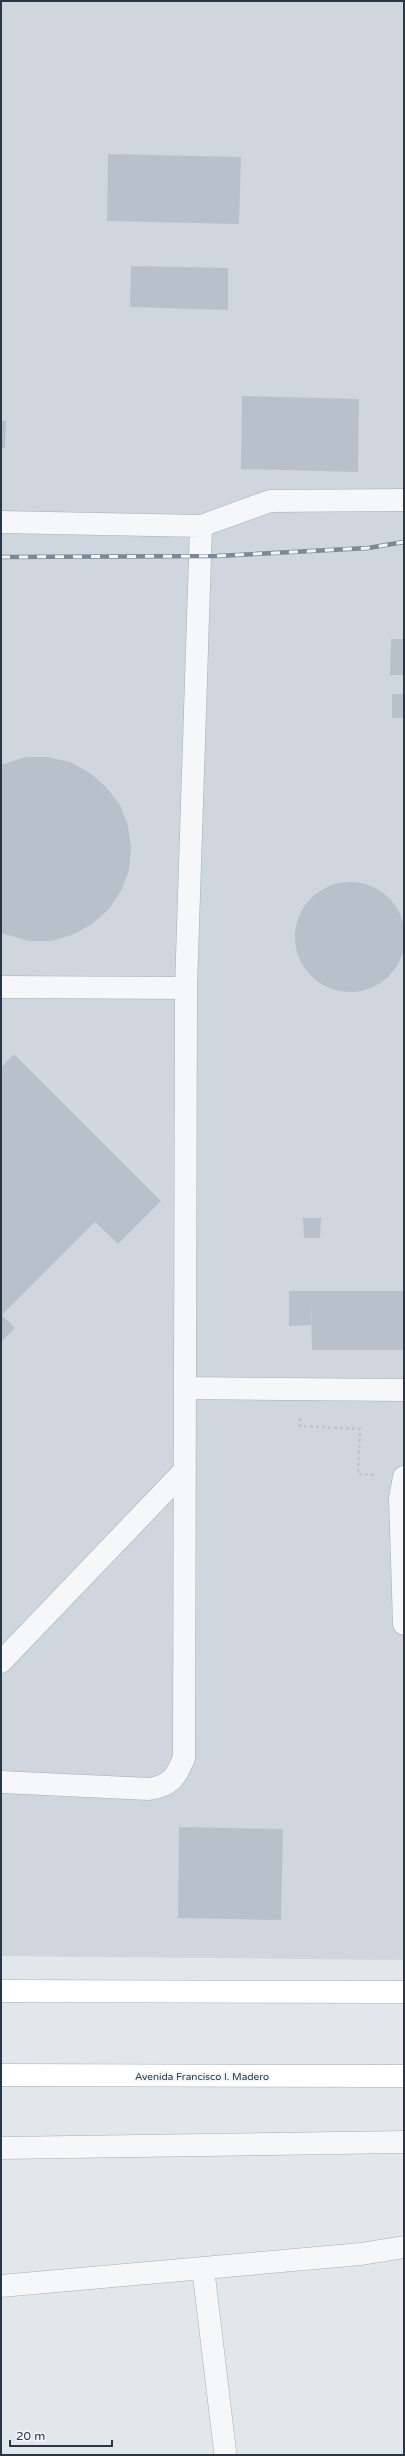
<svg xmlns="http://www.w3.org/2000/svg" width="405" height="2456" viewBox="0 0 405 2456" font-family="'Varela Round',sans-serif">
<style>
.built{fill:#d0d6de}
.building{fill:#b8c1ca}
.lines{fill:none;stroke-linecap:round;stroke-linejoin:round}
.minor-casing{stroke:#a6aeb7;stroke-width:23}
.major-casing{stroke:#a0adb9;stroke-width:23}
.path{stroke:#c0c5ca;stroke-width:2.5;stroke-dasharray:3 3;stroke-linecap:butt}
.minor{stroke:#f5f7f9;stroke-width:22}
.major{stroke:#fff;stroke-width:22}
.rail-casing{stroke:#7a8897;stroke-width:4.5}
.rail{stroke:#f2f6f9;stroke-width:3;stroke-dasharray:9;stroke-linecap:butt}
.labels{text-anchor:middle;stroke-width:4;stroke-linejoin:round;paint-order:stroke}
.street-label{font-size:10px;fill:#283646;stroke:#f2f6f9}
</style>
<rect width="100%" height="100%" fill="#e2e7ec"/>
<path class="built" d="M1,1H404V1960L1,1956Z"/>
<path class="building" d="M108,154L241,157L239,224L107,221Z
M131,266L228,268V310L130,307Z
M242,396L359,399L358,472L241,469Z
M1,421H6L5,448H1Z
M391,639H404V675H390Z
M392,694H404V718H392Z
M26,757H48L70,762L90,773L106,787L120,805L128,826L131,848L129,870L121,891L109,909L92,924L72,935L51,941H29L1,933V765Z
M295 937a55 55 0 1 1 110 0a55 55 0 1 1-110 0Z
M14,1054L161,1201L118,1244L95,1222L2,1315L15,1328L1,1342V1068Z
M303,1218H321L320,1238H304Z
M289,1291H404V1350H312L311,1300V1325L289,1326Z
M179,1827L283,1829L281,1920L178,1918Z"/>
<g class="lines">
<defs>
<path id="minor" d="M1,522L201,526L270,501L404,500
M1,987L186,988
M185,1388L404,1390
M404,1477L400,1498L404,1624
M1,1662L185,1470
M1,1782L149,1789C172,1785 175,1778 184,1758L186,988L201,526
M1,2148L404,2142
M203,2268L225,2451
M1,2286L361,2254L404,2247"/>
<path id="major" d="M1,1991L404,1992
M1,2075L404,2076"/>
</defs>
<use href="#minor" class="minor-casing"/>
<use href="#major" class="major-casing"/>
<path class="path" d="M300,1418V1426L360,1429L358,1474L376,1475"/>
<use href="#minor" class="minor"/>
<use href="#major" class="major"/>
<defs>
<path id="rail" d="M1,557L217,556L368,548L404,542"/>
</defs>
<use href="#rail" class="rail-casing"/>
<use href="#rail" class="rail"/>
</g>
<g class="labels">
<g class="street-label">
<text x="202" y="2080">Avenida Francisco I. Madero</text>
</g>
</g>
<rect width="405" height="2456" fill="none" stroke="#283646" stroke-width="4"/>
<path d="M10 2440v6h102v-6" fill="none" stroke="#283646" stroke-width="2"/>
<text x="16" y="2440" font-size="12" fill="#283646" stroke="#f2f6f9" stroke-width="3" paint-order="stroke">20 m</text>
</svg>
